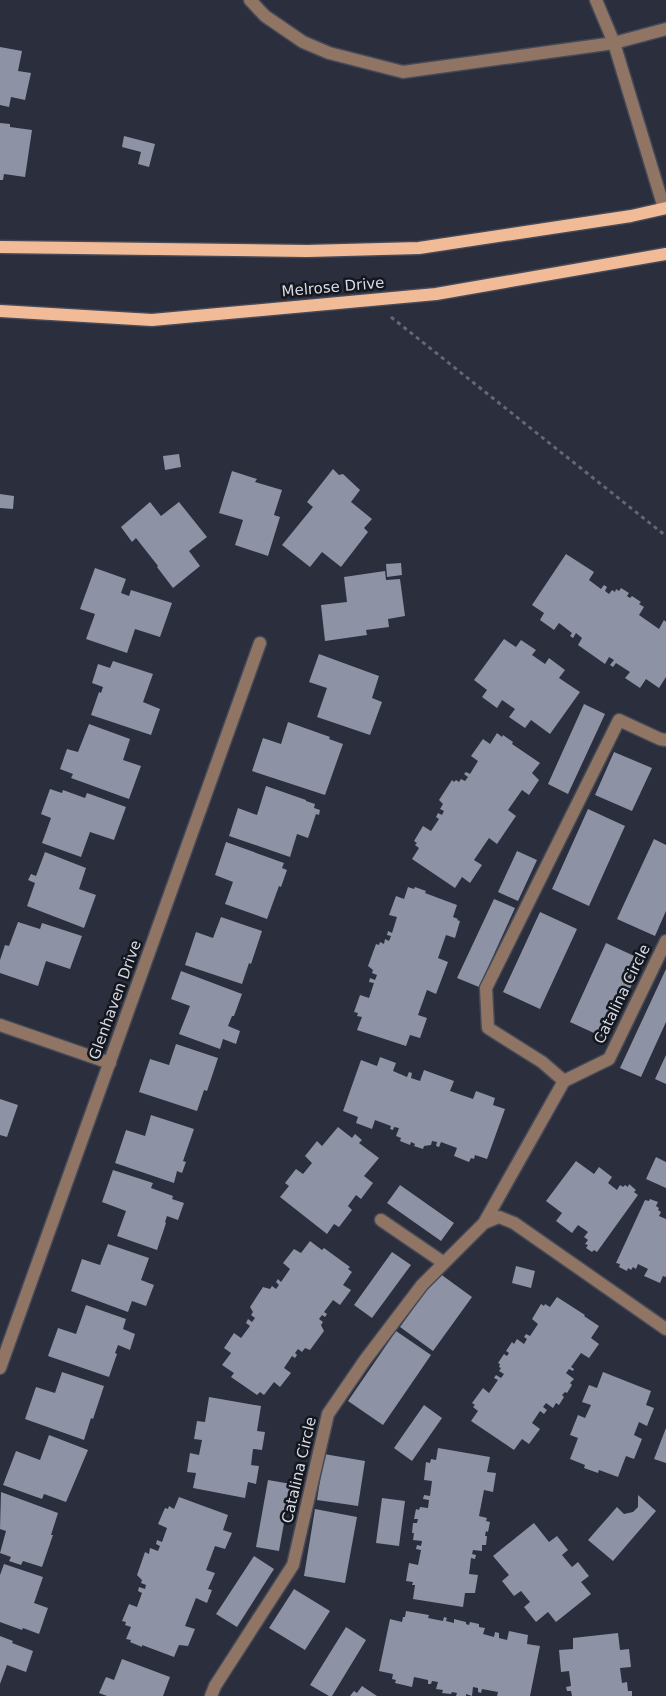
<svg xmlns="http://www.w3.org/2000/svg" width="666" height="1696" viewBox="0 0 666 1696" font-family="'DejaVu Sans',sans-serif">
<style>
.building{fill:#8d93a5}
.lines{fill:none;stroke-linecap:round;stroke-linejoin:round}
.minor-casing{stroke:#464a58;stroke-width:15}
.major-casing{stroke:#464a58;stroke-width:15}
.path{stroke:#646775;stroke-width:3;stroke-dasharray:4 4;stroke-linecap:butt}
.minor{stroke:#907564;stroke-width:12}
.major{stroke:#f2bb97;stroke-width:12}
.labels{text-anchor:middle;stroke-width:5;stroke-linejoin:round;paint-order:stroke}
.street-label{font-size:15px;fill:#d7dae4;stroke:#14171d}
</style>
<rect width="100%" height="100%" fill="#2a2e3d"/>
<path class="building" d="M0,47L22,51L18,71L31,73L25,100L11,97L9,107L0,105Z
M0,123L10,124V127L32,130L25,177L4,174L3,180H0Z
M124,136L155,144L149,167L138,164L141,152L122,147Z
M179,454L181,467L165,470L163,456Z
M333,469L339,475L343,474L360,490L351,502L372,519L364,528L368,532L341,567L322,552L310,567L282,545L313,507L307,502Z
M232,471L257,479L255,482L282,490L274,515L280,517L268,556L235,545L243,520L219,513Z
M0,494L14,496L13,509L0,508Z
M150,502L161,516L179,502L207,537L189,551L200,566L173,588L157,567L158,566L136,538L132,542L121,527Z
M566,554L594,572L589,580L601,589L604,585L607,587L605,591L609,594L612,590L615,592L616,589L619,591L621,588L629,593L627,596L630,598L632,596L641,602L639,604L644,607L639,615L659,629L664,620L666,622V677L659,688L646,679L640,688L625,678L630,672L616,663L613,667L610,665L614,660L609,657L605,664L578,645L582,638L576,633L573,638L570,636L572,633L559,623L554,630L540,620L544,613L532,605Z
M401,563L402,575L387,577L386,564Z
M95,568L126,579L121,593L129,596L131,590L172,603L160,637L135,629L127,653L86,639L95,614L80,609Z
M385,571L386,580L400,579L405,616L388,619L389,627L366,630L367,635L325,641L321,605L347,602L344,577Z
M504,639L516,647L521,640L536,650L532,655L545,664L549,658L565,670L559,678L580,692L550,734L531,720L525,728L509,717L515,709L502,700L497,708L482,697L487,690L474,680Z
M319,654L379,676L372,698L382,702L370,735L317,717L327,688L309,682Z
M113,661L153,674L143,702L160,709L151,735L91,715L99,692L101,693L103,687L92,683L98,664L110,668Z
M584,704L605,714L568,794L548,784Z
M288,722L330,737L329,739L343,744L325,795L252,771L263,738L281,744Z
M89,724L130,739L123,760L141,766L129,799L71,778L73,774L60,769L67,749L78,752Z
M497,733L502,737L503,735L513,742L512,744L540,763L532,773L539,780L529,795L522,790L508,810L516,816L497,844L489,838L474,860L482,865L470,883L462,877L455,888L412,859L419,848L415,845L417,843L414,841L423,826L431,831L439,819L436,817L438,813L442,815L444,811L440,809L443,804L439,800L452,780L454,782L456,780L459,782L461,779L465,781L468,777L464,774L466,772L470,774L478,761L471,756L483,739L490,744Z
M614,752L652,768L632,811L595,795Z
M266,786L306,800V801L315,804L314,808L320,810L319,815L316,814L308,838L297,834L290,857L229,836L238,808L257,815Z
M50,789L62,793L63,790L85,798L87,793L126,807L114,840L90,832L81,857L42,843L51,818L41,814Z
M588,809L625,826L589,906L552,889Z
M654,839L666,845V911L655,936L617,919Z
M226,842L284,863L282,868L287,870L281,887L279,886L267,919L225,904L233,882L215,875Z
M517,851L537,860L518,901L498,892Z
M45,852L86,868L79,889L96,895L84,928L27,906L35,883L28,880L31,874L36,876Z
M408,887L414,889L415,887L426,891L425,893L457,905L453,917L458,919L457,920L460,921L455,938L446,935L438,958L448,962L436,994L427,990L418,1015L427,1018L420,1038L410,1035L406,1046L357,1030L362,1017L357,1016L358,1013L354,1012L360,995L369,998L374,983L369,982L370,978L375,980L377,975L372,973L373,970L368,966L376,944L379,945L380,942L384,944L385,939L389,941L391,936L387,935L388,931L392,933L397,917L389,915L396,896L404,899Z
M494,899L515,908L479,987L457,978Z
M540,912L577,929L540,1009L503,992Z
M221,917L262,931L251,964L249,963L242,984L185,965L196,932L213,938Z
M18,922L40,929L42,923L82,936L70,969L46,961L38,986L0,973V960L5,945L9,946Z
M606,943L643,960L607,1039L570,1022Z
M666,969V1022L641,1077L620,1068Z
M181,971L242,994L234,1016H232L228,1026L240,1031L236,1044L223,1039L220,1049L179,1034L190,1006L171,999Z
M176,1044L218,1058L207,1091L204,1090L197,1111L139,1092L150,1059L169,1065Z
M666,1055V1084L655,1079Z
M380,1057L396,1063L393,1071L407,1077L409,1072L412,1073L411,1078L420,1081L424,1070L454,1081L450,1091L473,1099L476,1091L495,1098L493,1105L505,1109L487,1159L475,1155L474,1159L471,1158L469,1162L454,1156L457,1148L441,1142L439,1147L436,1146L437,1142L432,1141L431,1145L424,1146L423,1149L414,1146L415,1144L411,1142L410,1145L400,1141L401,1138L396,1136L399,1128L394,1127L393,1130L390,1129L391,1126L375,1120L372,1129L356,1123L358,1117L343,1111L361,1060L377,1066Z
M0,1099L18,1105L7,1137L0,1135Z
M151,1115L194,1129L183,1161L186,1162L182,1173L177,1171L174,1183L115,1163L126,1130L145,1136Z
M338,1127L352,1138L355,1134L362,1140L359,1143L379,1158L364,1176L373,1183L361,1199L356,1195L348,1206L352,1210L339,1227L334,1224L327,1234L280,1197L289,1186L285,1183L296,1169L303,1174L312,1163L305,1156L317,1141L322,1146Z
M656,1157L666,1162V1188L646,1179Z
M576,1161L594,1174L599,1167L612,1177L608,1183L617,1190L620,1185L623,1187L625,1185L628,1187L629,1184L636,1190L634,1192L638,1195L597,1252L594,1250L592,1252L586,1248L588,1245L585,1244L588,1240L584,1237L588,1232L578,1225L572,1233L556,1221L562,1213L546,1201Z
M113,1170L153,1183L151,1188L173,1196L172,1199L184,1203L178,1220L167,1216L165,1222L166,1223L157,1250L117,1236L126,1211L102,1202Z
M400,1185L454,1223L441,1241L387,1203Z
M650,1199L658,1202L656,1206L659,1208L658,1210L661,1212L659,1216L666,1219V1277L663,1276L660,1283L644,1276L648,1269L638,1264L636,1269L633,1267L631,1270L628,1268L627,1271L619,1267L620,1264L616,1263L645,1200L649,1201Z
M310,1241L322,1250L324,1248L350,1267L348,1269L352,1272L343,1285L351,1290L340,1305L333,1300L324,1312L327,1314L325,1317L322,1315L319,1319L323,1322L321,1325L324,1331L310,1350L305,1348L302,1352L298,1349L295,1353L297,1355L295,1358L292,1356L284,1368L291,1373L280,1387L274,1382L264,1395L260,1392L257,1395L231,1377L234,1373L222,1365L231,1353L224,1348L234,1333L241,1338L250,1326L246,1323L248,1319L252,1322L255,1318L251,1315L253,1312L250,1307L263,1287L270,1289L272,1286L276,1289L279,1285L276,1282L278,1279L281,1282L290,1269L283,1263L294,1249L301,1253Z
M108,1244L149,1258L141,1280L154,1285L146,1306L132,1301L128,1312L71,1291L82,1259L100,1265Z
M392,1252L411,1265L372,1318L354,1305Z
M516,1266L535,1271L531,1288L512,1283Z
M439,1273L472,1297L433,1351L400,1327Z
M557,1297L585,1315L584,1316L599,1326L591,1338L599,1344L589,1358L581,1353L571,1367L574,1369L573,1371L569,1369L566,1373L574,1379L570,1383L572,1385L567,1393L565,1392L562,1395L564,1397L559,1405L556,1403L553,1408L546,1403L543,1407L547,1410L544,1414L540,1411L532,1423L540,1429L529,1444L522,1439L514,1450L471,1421L478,1411L473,1407L475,1405L472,1403L483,1388L489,1393L498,1380L494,1378L496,1375L501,1378L504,1374L499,1371L501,1368L499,1367L500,1364L498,1363L504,1354L507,1356L509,1353L506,1351L512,1342L514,1344L517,1339L524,1344L527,1339L524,1337L526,1334L530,1336L538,1324L532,1319L541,1304L544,1306L545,1304L550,1307Z
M86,1305L126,1319L123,1329L135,1334L130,1350L118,1345L115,1353L117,1354L109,1377L48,1356L58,1328L76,1334Z
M396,1331L431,1355L383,1425L348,1401Z
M62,1372L104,1386L93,1419L91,1418L84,1440L25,1419L36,1387L55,1393Z
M603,1372L651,1391L646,1405L654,1408L647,1426L639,1422L634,1435L642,1439L634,1459L626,1456L618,1477L599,1470L598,1473L584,1468L585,1465L570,1459L578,1438L570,1435L578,1415L585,1418L591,1405L582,1402L589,1385L597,1388Z
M209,1397L261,1406L257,1431L265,1432L262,1450L253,1449L251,1465L259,1466L256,1484L248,1482L245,1498L193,1488L196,1473L187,1472L190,1453L199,1455L202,1440L194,1439L197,1421L205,1422Z
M424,1405L442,1418L412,1461L394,1448Z
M666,1428V1463L654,1459Z
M49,1435L88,1450L66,1502L44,1494L42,1499L3,1485L16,1451L40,1460Z
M438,1448L490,1457L487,1472L496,1473L493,1492L484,1490L479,1516L487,1518L486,1521L490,1522L488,1532L486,1531L485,1536H487L486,1545H482V1551L473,1550L472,1554L476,1555L475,1559L471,1558L469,1574L478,1575L475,1593H465L463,1607L413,1599L415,1585H412L413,1582L406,1581L409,1563L418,1565L421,1550L416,1549L417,1545L421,1546L422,1541L413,1540L414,1533H412L413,1523H417L418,1519H414L416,1509L419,1510L420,1507L428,1508L429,1500L423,1499L424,1495L430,1496L432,1481L424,1480L426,1462L430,1463L431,1459L436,1460Z
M324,1454L365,1461L358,1506L317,1500Z
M268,1480L291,1484L279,1551L256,1547Z
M1,1492L58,1513L51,1535H53L42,1567L23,1561L21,1565L9,1561L11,1557L0,1553L6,1531L0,1529Z
M638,1495L656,1511L613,1561L588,1540L617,1507L624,1514L633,1512L638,1507Z
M179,1497L228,1515L223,1530L232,1533L225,1549L215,1546L206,1570L215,1573L208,1589L212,1590L207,1603L196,1598L185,1626L195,1629L188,1646L179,1645L174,1657L142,1645V1647L130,1642L131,1640L126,1639L131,1627L125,1625L126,1622L122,1621L129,1604L137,1607L142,1593L138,1591L139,1587L145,1589L146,1585L141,1583L142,1580L137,1575L145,1552L149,1554L150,1548L158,1551L160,1546L156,1544L157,1540L162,1542L167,1528L158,1524L165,1508L168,1509L169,1506L174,1509Z
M382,1498L405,1501L399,1546L376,1543Z
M315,1509L357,1517L345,1583L304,1576Z
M534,1523L549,1542L557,1536L568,1550L562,1555L572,1567L578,1562L589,1576L581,1582L591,1594L556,1622L548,1612L536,1622L524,1607L530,1602L521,1591L514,1596L502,1581L509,1575L493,1556Z
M254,1556L274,1569L237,1627L216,1614Z
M4,1564L43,1577L34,1603L48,1608L39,1634L23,1628L22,1630L0,1622V1575Z
M294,1589L330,1611L305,1650L269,1628Z
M406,1611L429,1615L428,1618L443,1621L444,1617L447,1618L446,1621L454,1623V1619L466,1622V1624L469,1625L470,1622L479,1624V1627L485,1628L483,1634L494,1637L495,1632L499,1633V1638L507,1640L509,1631L528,1635L527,1644L540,1646L530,1696H497L498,1692L482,1689L481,1693L478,1692V1688L473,1687L472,1696L466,1694V1696H456L457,1693L452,1692L451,1694L442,1693L443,1690L436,1689L438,1682L432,1681L431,1684H428V1680L414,1677L412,1687L395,1683L396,1680L392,1679L393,1674L379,1671L390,1619L402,1622L403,1617H405Z
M346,1627L366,1640L332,1696H329L310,1685Z
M618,1633L620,1650L629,1649L631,1667L620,1668L622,1683L627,1682L628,1691H632V1696H572L571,1691H567L566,1687L571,1686L569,1671L561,1672L559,1650L573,1649V1638Z
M0,1636L13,1641L12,1643L33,1651L26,1672L7,1665L0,1684Z
M122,1659L170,1677L163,1696H107L99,1693L106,1677L114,1680Z
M362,1686L377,1696H350L354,1691L357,1693Z"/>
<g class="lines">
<defs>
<path id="minor" d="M250,0L265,16L303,42L329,53L403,72L614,43L666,29
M596,0L614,43L664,208
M0,1025L110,1063
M564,1081L542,1062L488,1028L486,988L619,720L660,739L666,740
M381,1220L444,1263
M484,1223L564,1081L609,1059L666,941
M0,1368L260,643
M211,1696L215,1686L293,1565L328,1414L365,1360L422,1285L484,1223L499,1217L514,1223L666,1329"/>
<path id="major" d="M0,247L307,251L419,248L631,216L666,208
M0,311L152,320L436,294L666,254"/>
</defs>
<use href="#minor" class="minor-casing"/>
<use href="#major" class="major-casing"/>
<path class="path" d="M391,317L666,536"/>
<use href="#minor" class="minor"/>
<use href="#major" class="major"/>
</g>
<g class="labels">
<g class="street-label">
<text transform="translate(333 287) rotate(-5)" y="5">Melrose Drive</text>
<text transform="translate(622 994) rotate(-64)" y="5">Catalina Circle</text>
<text transform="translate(115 1000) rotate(-70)" y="5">Glenhaven Drive</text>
<text transform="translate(299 1470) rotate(-77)" y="5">Catalina Circle</text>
</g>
</g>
</svg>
